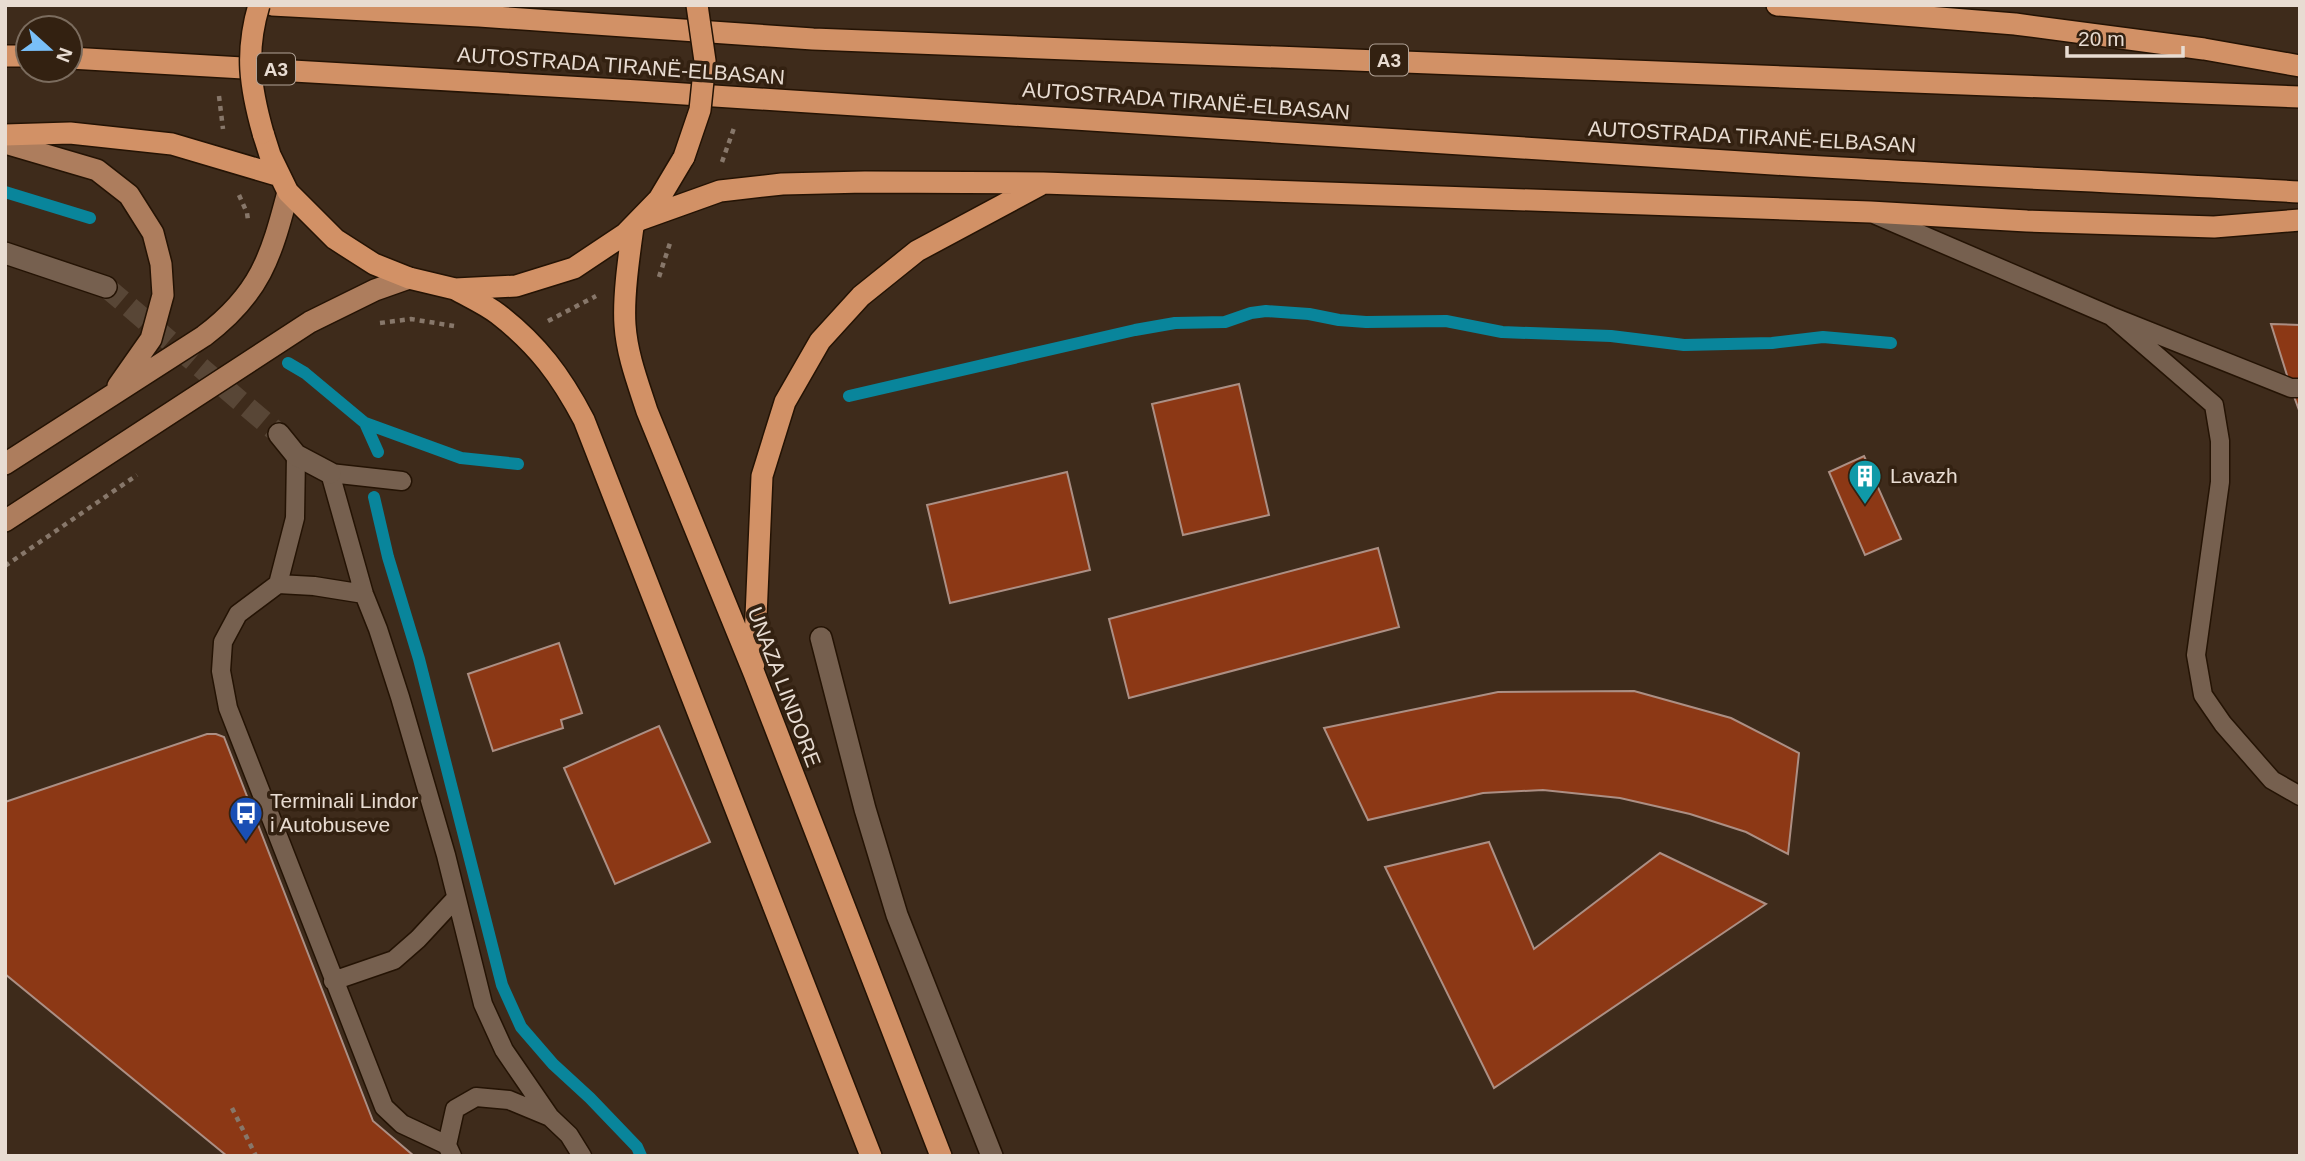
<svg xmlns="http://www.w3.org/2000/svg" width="2305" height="1161" viewBox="0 0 2305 1161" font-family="Arial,sans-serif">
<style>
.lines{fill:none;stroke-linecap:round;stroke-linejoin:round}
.stream{stroke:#09859b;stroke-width:12}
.building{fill:#8c3815;stroke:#ac8f84;stroke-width:2}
.street-tunnel{stroke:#584636;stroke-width:21;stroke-dasharray:21 10;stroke-linecap:butt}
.lane-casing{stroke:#241304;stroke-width:21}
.street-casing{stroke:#241304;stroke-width:24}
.primary-casing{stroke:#241304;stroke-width:24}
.highway-casing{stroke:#241304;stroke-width:24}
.path{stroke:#87776a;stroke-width:4.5;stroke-dasharray:5 5;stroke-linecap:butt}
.lane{stroke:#76604f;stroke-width:18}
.street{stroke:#76604f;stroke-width:21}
.primary{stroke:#ad7d5d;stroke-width:21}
.highway{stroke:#d29166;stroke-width:21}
.highway-bridge-casing{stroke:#241304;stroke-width:24;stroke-linecap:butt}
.highway-bridge{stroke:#d29166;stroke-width:21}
.labels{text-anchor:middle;stroke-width:7;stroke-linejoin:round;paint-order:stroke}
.shield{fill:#332111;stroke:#b2a498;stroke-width:2}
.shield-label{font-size:19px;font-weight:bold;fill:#e8dcd2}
.street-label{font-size:21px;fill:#e8dcd2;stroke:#332111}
.poi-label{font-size:21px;fill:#e8dcd2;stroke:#332111;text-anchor:start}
</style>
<rect width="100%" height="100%" fill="#3e2b1b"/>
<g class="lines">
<path class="stream" d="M5,192L90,218
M288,363L305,373L365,423L461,458L518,464
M849,396L1135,330L1175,323L1225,322L1251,313L1266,311L1309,314L1339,320L1366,322L1446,321L1502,332L1611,336L1684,345L1772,343L1823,337L1891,343
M365,423L378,452
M374,497L388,557L419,659L502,985L521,1027L553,1064L590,1098L637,1147L641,1156"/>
</g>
<path class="building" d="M2271,324L2300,325V413L2291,388Z
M1239,384L1269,515L1183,535L1152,404Z
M1864,456L1901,539L1865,555L1829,472Z
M1067,472L1090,570L950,603L927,505Z
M1378,548L1399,627L1129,698L1109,619Z
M559,643L582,713L561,720L563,728L493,751L468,674Z
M1634,691L1731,718L1799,753L1788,854L1746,832L1690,814L1620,798L1543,790L1483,793L1368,820L1324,728L1498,692Z
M659,726L710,842L615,884L564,768Z
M207,734H216L224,737L373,1121L414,1156H227L5,974V802Z
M1489,842L1534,949L1660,853L1766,904L1494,1088L1385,867Z"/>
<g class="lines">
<path class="street-tunnel" d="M106,287L279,434"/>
<defs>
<path id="lane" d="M1876,215L2111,316L2291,388H2300
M2111,316L2214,405L2220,441V482L2196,655L2203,695L2223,724L2272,780L2300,796
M296,455L295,518L278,584L238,614L223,642L221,671L228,708L384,1107L402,1124L447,1145L452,1156
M402,481L330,473L364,594L378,629L400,697L446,855L483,1004L504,1050L550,1117L569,1135L582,1156
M278,584L314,586L364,594
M333,981L394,960L418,939L456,898
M447,1145L455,1109L476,1097L509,1100L550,1117"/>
<path id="street" d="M5,253L106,287
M279,434L296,455L330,473
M821,638L865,809L897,915L992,1156"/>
<path id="primary" d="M5,143L97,170L129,195L153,233L161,264L163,295L151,339L118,386
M5,464L204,336C260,294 271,257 288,192
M5,521L310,322L375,290L409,278"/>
<path id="highway" d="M272,5L479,16L813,39L2300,97
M1777,5L2015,24L2204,49L2300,66
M5,56H28
M70,58C638,88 1205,129 1773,164C1948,175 2124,182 2300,192
M263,133L270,155L288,192L335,239L374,264L409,278L455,289L516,286L574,268L625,234L659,199L684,157
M5,135L70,133L172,144L280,176
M639,220L720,191L782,184L865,182L1043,183L1870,212L2027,221L2214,227L2300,220
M633,227C629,256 623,297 625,325C627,355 638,383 647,411L754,673L941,1156
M455,289C469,297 485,304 498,314C538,345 561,376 584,420L871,1156
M754,664L762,476L785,402L820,341L861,296L917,251L1040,185"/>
</defs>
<use href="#lane" class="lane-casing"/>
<use href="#street" class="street-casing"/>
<use href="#primary" class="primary-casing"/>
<use href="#highway" class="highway-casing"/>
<path class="path" d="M219,96L223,129
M722,162L734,128
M239,195L247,213L248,220
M659,277L670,243
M548,321L596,296
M380,323L411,319L454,326
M5,566L137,475
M232,1108L256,1156"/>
<use href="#lane" class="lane"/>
<use href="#street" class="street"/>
<use href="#primary" class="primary"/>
<use href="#highway" class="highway"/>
<defs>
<path id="highway-bridge" d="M259,5C245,52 250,87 263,133
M684,157L700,110L705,61L697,5"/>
</defs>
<use href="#highway-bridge" class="highway-bridge-casing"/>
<use href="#highway-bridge" class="highway-bridge"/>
</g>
<defs>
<symbol id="building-pin" viewBox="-11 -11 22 30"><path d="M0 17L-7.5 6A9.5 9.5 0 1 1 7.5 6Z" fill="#0f9aa8" stroke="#332111"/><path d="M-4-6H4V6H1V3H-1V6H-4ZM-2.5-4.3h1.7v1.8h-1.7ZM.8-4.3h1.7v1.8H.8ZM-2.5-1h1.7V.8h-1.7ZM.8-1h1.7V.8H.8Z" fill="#fff"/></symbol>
<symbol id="bus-pin" viewBox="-11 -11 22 30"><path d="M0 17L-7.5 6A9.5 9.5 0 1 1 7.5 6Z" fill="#1a4fb4" stroke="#332111"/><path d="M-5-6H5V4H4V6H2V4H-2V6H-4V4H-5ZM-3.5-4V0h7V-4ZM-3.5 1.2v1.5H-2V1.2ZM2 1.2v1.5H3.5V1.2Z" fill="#fff"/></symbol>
</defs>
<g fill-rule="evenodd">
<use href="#building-pin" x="1846" y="457" width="38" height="52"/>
<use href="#bus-pin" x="227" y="794" width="38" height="52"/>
</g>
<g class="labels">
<g class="shield">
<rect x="1370" y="44.5" width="38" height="31" rx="5"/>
<rect x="257" y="53.5" width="38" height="31" rx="5"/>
</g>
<g class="shield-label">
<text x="1389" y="67">A3</text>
<text x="276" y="76">A3</text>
</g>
<g class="street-label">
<text transform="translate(621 66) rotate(4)" y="7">AUTOSTRADA TIRANË-ELBASAN</text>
<text transform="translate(1186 101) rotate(4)" y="7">AUTOSTRADA TIRANË-ELBASAN</text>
<text transform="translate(1752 137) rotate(3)" y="7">AUTOSTRADA TIRANË-ELBASAN</text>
<text transform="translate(784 687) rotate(69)" y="7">UNAZA LINDORE</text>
</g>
<g class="poi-label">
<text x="1890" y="483">Lavazh</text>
<text x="270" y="808">Terminali Lindor<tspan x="270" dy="24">i Autobuseve</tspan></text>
</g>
</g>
<rect width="2305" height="1161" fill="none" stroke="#e8dcd2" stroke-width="14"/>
<g transform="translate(49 49) rotate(111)"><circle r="33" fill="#332111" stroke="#7b6c5e" stroke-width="2"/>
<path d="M0-5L12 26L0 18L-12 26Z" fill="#79bff8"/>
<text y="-10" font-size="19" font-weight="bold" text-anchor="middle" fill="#e8dcd2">N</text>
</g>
<path d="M2067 46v10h116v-10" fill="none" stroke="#e8dcd2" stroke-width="3.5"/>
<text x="2078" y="46" font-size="21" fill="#e8dcd2" stroke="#332111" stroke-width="5" paint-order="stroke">20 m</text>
</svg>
